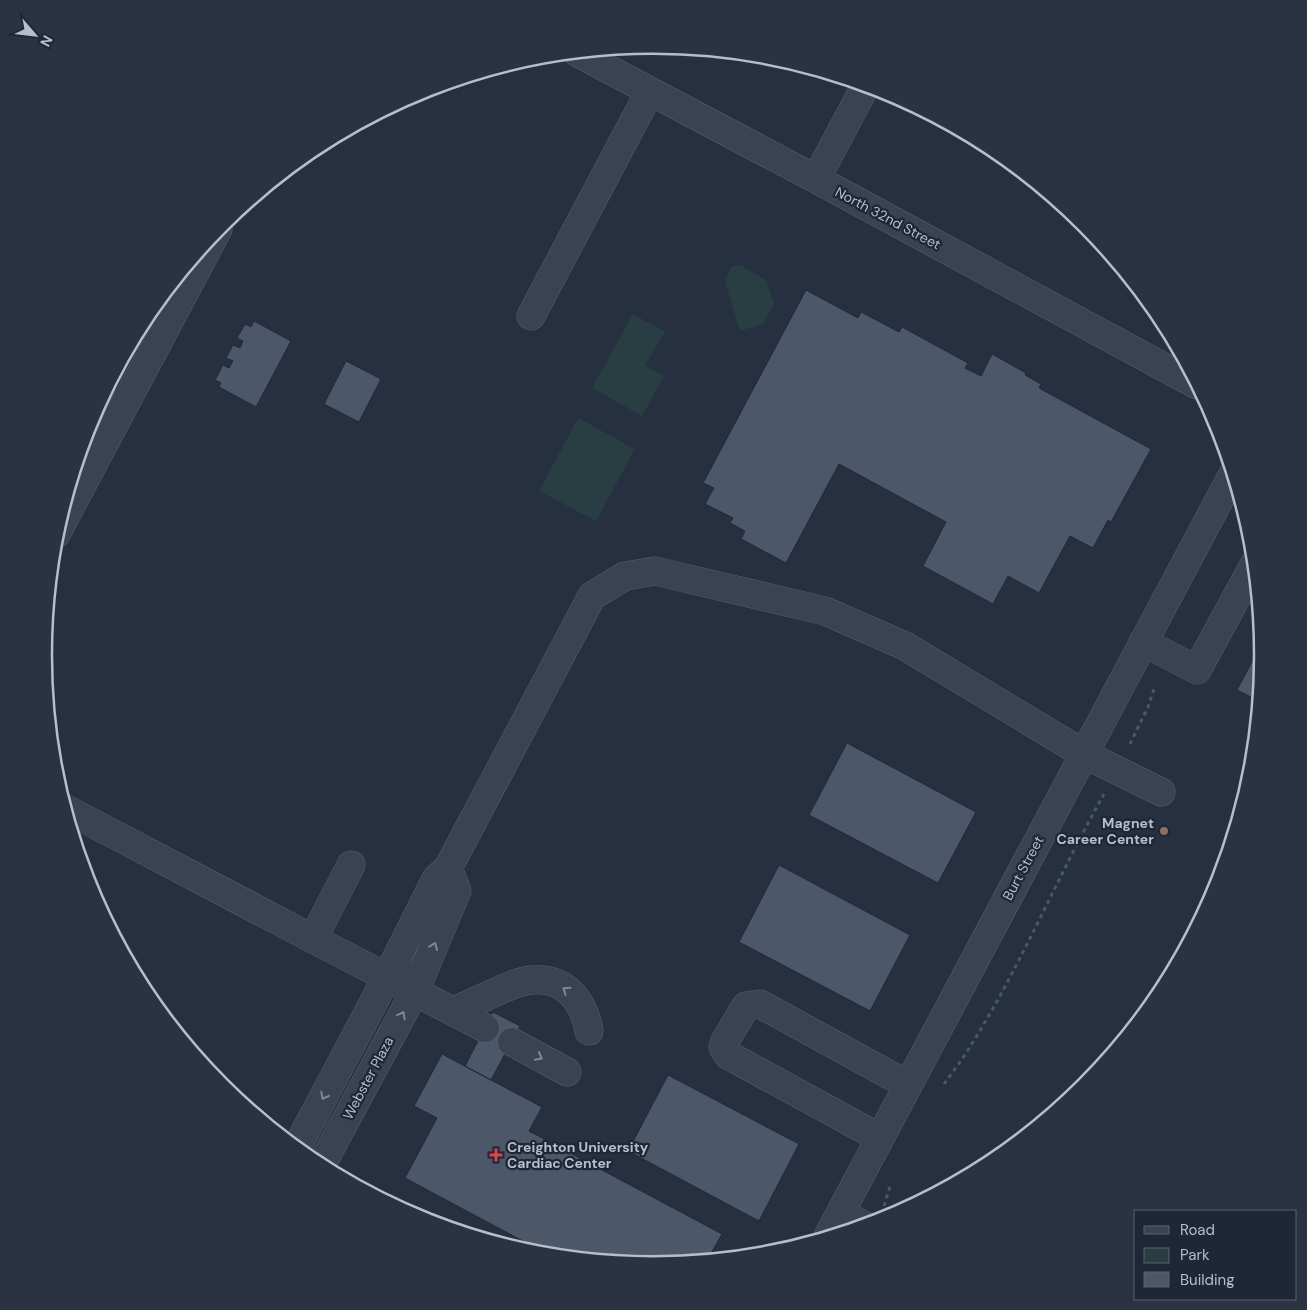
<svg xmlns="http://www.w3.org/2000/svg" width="1307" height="1310" viewBox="0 0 1307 1310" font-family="'DM Sans',sans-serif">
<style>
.green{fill:#283e42}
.building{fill:#4c576a;stroke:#212938}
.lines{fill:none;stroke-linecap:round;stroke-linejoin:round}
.minor-casing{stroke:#58606e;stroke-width:29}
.path{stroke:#465b5f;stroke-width:3;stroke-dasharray:4 4;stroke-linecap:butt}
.minor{stroke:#3a4351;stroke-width:28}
.oneway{stroke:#7e8794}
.education-dot{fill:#8d6e63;stroke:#1f2736;stroke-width:2}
.health-dot{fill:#e0444e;stroke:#1f2736;stroke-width:2}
.labels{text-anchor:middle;stroke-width:4.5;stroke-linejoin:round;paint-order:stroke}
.street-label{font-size:14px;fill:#b6becb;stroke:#1f2736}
.poi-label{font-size:14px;font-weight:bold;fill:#b6becb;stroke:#1f2736;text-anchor:end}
.rim{fill:none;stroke:#b6becb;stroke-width:2.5}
</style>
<rect width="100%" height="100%" fill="#263041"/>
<path class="green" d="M741,265L767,281L774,305L763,324L740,331L725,282L732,266Z
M633,314L665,332L645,366L664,376L642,416L592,388Z
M578,418L635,449L596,521L539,491Z"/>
<path class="building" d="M806,290L858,318L861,312L899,332L902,327L968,363L965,368L981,376L992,354L1026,373L1025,375L1041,384L1039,388L1151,449L1111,522L1108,520L1093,548L1070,536L1039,593L1008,576L993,604L923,566L946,522L839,464L786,563L741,539L745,531L730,523L733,518L705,504L714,488L703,483Z
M254,321L291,341L256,407L219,387L221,383L215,380L223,365L229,368L233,361L226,358L233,345L240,348L243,341L237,338L245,324L251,327Z
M346,361L381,379L359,422L324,404Z
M1262,643L1263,655L1259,701L1237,690Z
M847,743L976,812L938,883L809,815Z
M779,865L910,935L870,1011L739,942Z
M493,1012L520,1026L491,1080L465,1066Z
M442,1054L542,1107L529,1131L722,1234L708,1259L653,1265L547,1254L405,1178L437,1118L414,1106Z
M668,1075L799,1144L759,1221L628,1151Z"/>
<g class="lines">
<defs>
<path id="minor" d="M578,53L816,179L1197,385
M816,179L866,85
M531,316L650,91
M56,534L218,229
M1143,642L1197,670L1254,565
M66,809L313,939L485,1028
M313,939L351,865
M454,1011C468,1005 482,998 496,992C507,987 519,981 532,980C565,977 584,1001 589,1031
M512,1042L567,1072
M880,1138L728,1055L723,1047L725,1041L746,1006L760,1004L908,1085
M297,1147L387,977L436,879L448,868L592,596L625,576L655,571L825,611L905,646L1084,754L1161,792
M321,1166L415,991L457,891L448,868
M841,1213L864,1225
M828,1236L1233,474"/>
</defs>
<use href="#minor" class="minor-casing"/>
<path class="path" d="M1130,744L1148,707L1155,686
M944,1084C951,1074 959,1064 966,1053C1019,971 1056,879 1104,794
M884,1206L891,1183"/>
<use href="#minor" class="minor"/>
</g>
<defs><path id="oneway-chevron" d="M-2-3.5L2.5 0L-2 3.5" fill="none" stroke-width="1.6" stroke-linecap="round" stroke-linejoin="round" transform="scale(1.25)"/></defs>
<g class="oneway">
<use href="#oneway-chevron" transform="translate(434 946) rotate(-67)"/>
<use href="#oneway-chevron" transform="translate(566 990) rotate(-146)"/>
<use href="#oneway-chevron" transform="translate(402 1015) rotate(-62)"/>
<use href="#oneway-chevron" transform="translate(539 1057) rotate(28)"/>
<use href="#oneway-chevron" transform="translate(324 1096) rotate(118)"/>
</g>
<circle class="education-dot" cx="1164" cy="831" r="5"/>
<path class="health-dot" d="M493.5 1147.5h5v5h5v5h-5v5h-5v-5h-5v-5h5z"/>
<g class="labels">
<g class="street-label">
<text transform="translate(888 218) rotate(28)" y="5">North 32nd Street</text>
<text transform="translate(1023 868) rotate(-62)" y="5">Burt Street</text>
<text transform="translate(368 1078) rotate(-62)" y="5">Webster Plaza</text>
</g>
<g class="poi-label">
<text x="1154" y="828">Magnet<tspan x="1154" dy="16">Career Center</tspan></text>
<text x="507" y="1152" text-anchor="start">Creighton University<tspan x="507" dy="16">Cardiac Center</tspan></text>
</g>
</g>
<path d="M0 0H1307V1310H0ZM52 655a601 601 0 1 1 1202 0a601 601 0 1 1-1202 0Z" fill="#2b3342" fill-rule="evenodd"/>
<path class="rim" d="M52 655a601 601 0 1 1 1202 0a601 601 0 1 1-1202 0Z"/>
<rect x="1134" y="1210" width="162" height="90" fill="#1f2736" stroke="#5b6372"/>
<rect x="1144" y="1226" width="25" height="8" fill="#3a4351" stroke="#5b6372"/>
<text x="1180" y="1235" font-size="15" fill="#b6becb">Road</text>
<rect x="1144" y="1248" width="25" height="15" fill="#283e42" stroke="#5b6372"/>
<text x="1180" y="1260" font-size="15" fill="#b6becb">Park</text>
<rect x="1144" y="1272" width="25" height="15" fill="#4c576a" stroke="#5b6372"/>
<text x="1180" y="1285" font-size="15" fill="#b6becb">Building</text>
<g transform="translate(35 35) rotate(118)" stroke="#1f2736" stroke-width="4" paint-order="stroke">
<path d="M0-4L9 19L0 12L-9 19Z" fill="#b6becb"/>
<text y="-8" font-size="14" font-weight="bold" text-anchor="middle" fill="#b6becb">N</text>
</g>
</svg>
